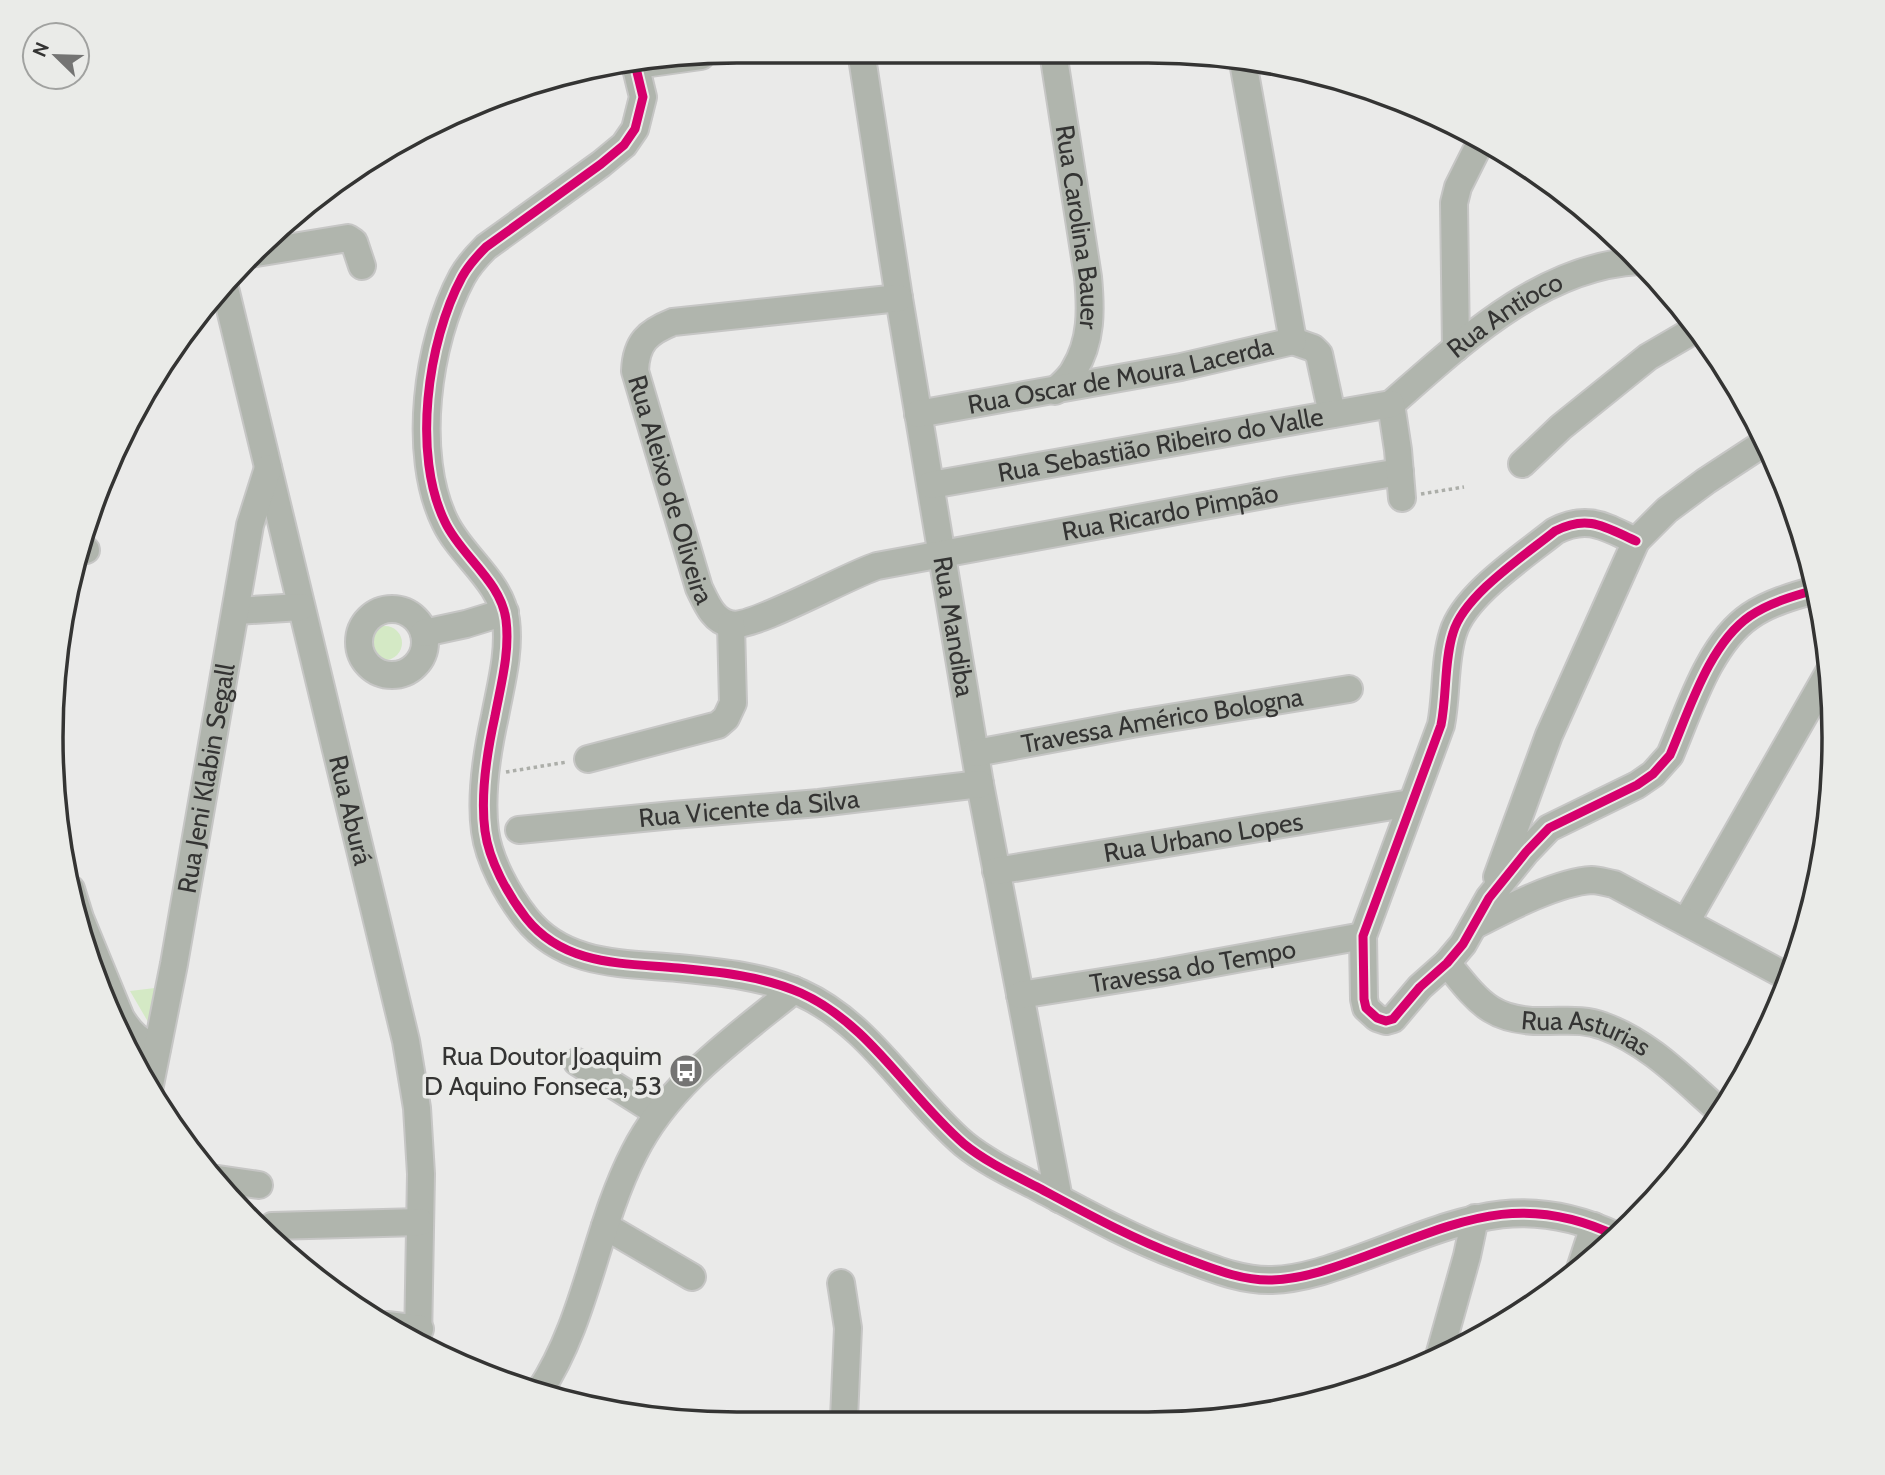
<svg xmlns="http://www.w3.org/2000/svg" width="1885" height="1475" viewBox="0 0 1885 1475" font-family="Cabin,sans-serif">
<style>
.green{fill:#d4e9c5}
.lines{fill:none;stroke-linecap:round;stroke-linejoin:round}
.minor-casing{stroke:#c6c6c5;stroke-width:30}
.path{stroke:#acaea9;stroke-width:3.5;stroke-dasharray:3.5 3.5;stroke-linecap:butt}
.minor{stroke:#b0b5ad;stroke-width:26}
.cycleway-casing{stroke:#eaebe8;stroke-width:13}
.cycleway{stroke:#d6006c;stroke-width:9}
.labels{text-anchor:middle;stroke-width:7;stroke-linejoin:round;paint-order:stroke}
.street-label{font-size:26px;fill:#343433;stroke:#eaebe8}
.poi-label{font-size:26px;fill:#343433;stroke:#eaebe8;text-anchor:end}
.rim{fill:none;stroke:#343433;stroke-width:3.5}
</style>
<rect width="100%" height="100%" fill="#eaeae9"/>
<path class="green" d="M368 643a17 17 0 1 1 34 0a17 17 0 1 1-34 0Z
M155,988L151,1027L130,991Z"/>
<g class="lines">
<defs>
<g id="minor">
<path id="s1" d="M861,51L899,298L980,784L1059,1199"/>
<path id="s2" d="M1053,52L1088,277C1091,309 1092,341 1074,370C1070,378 1061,385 1055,391"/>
<path d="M635,64L643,97L635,129L624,145L601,164L486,247C477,256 468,266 462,277C427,342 412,455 445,522C461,556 501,581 506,620C510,652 501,684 495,716C487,752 480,794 485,831C489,861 508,895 526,918C564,966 623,963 678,968C719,972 763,976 801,993C870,1024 909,1097 964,1144C986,1162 1014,1175 1039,1188C1084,1212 1131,1238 1179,1256C1209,1267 1240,1281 1272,1280C1304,1279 1336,1267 1366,1256C1459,1222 1520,1190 1617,1236"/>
<path d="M636,65L701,56"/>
<path d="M250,254L348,238L354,242L362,266"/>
<path id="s3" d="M225,288L406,1041L417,1108L421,1174L418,1342"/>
<path id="s4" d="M899,298L673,322C648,332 636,342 635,371L699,588C706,602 713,621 730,624C751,630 848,575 877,566L1291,490L1400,472"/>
<path d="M1293,341L1313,348L1319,354L1332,414"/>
<path d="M1456,348L1454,203L1458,187L1482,139"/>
<path id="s5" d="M1391,404C1461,343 1541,266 1639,261"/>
<path d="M1391,404L1398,450L1402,498"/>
<path id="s6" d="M918,414L1181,367L1293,341L1243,62"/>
<path d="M1522,464L1561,427L1648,357L1696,329"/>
<path id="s7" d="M931,485L1391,404"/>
<path d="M1636,541C1605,527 1588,514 1555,531C1524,556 1464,595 1453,633C1444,661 1447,695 1441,725L1363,936L1364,999L1366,1008L1377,1018L1386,1021L1393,1019L1420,987L1447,963L1463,944L1489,898L1526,852L1549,828L1637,785L1653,774L1670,755C1689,711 1709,644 1750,616C1769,603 1793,596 1815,590"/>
<path d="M78,551L86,550"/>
<circle cx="392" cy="642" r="33"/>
<path d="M236,611L301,607"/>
<path d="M424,633L466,624L505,612"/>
<path id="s8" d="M976,753L1132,724L1349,689"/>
<path d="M588,759L718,725L726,718L733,703L731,625"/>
<path id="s9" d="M519,830L673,815L819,803L980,784"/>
<path id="s10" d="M996,871L1411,803"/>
<path d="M1497,877L1549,735L1636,541L1667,510L1706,481L1764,443"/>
<path d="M71,889L80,918L121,1018C131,1034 139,1041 157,1048"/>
<path d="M1686,922L1829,672"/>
<path d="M1475,925C1506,909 1557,882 1592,880C1599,880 1607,883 1614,884L1788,977"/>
<path id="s11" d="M1447,963C1480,1004 1493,1023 1549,1021C1567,1021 1585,1019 1603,1026C1650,1043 1683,1079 1720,1111"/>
<path id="s12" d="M1020,995L1159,973L1363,936"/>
<path d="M577,1062L658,1113"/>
<path id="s13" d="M149,1090L174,964L250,525L268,468"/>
<path d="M218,1179L259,1185"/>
<path d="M272,1226L420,1222"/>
<path d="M605,1226L692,1277"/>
<path d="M1580,1269L1594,1226"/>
<path d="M387,1325L420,1329"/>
<path d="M1439,1356L1467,1256L1475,1218"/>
<path d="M539,1392C587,1320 595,1229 634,1153C669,1083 735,1038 794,990"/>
<path d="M838,1424L844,1418L848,1328L841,1283"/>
</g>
</defs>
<use href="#minor" class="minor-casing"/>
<path class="path" d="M1421,494L1464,487
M506,772L567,762"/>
<use href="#minor" class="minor"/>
<defs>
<path id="cycleway" d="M635,64L643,97L635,129L624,145L601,164L486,247C477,256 468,266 462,277C427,342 412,455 445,522C461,556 501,581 506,620C510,652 501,684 495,716C487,752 480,794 485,831C489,861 508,895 526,918C564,966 623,963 678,968C719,972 763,976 801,993C870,1024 909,1097 964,1144C986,1162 1014,1175 1039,1188C1084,1212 1131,1238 1179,1256C1209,1267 1240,1281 1272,1280C1304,1279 1336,1267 1366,1256C1459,1222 1520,1190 1617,1236
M1636,541C1605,527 1588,514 1555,531C1524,556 1464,595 1453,633C1444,661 1447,695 1441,725L1363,936L1364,999L1366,1008L1377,1018L1386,1021L1393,1019L1420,987L1447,963L1463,944L1489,898L1526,852L1549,828L1637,785L1653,774L1670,755C1689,711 1709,644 1750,616C1769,603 1793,596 1815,590"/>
</defs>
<use href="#cycleway" class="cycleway-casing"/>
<use href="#cycleway" class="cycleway"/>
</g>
<defs>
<symbol id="bus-disc" viewBox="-11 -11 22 22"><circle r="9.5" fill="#747473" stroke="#eaebe8"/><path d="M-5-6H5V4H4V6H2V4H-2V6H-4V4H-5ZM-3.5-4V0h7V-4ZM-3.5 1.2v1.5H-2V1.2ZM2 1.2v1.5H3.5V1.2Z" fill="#fff"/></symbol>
</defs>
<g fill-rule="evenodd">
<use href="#bus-disc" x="667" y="1052" width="38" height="38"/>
</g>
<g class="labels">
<g class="street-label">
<text dy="9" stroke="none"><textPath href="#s2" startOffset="177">Rua Carolina Bauer</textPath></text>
<text dy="9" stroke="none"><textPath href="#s5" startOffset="145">Rua Antioco</textPath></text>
<text dy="9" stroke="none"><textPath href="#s6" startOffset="206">Rua Oscar de Moura Lacerda</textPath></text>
<text dy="9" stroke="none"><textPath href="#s7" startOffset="233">Rua Sebastião Ribeiro do Valle</textPath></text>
<text dy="9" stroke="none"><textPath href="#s4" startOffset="418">Rua Aleixo de Oliveira</textPath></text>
<text dy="9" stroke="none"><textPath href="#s4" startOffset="1027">Rua Ricardo Pimpão</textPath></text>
<text dy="9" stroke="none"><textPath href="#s1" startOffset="583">Rua Mandiba</textPath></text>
<text dy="9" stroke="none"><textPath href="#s8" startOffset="189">Travessa Américo Bologna</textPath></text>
<text dy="9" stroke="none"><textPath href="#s13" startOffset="317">Rua Jeni Klabin Segall</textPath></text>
<text dy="9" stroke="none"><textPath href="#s9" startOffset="231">Rua Vicente da Silva</textPath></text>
<text dy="9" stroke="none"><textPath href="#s3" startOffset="537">Rua Aburá</textPath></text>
<text dy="9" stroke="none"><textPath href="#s10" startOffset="210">Rua Urbano Lopes</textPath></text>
<text dy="9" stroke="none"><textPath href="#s12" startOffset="175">Travessa do Tempo</textPath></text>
<text dy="9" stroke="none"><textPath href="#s11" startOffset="163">Rua Asturias</textPath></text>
</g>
<g class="poi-label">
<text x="662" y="1065">Rua Doutor Joaquim<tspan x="662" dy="30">D Aquino Fonseca, 53</tspan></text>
</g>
</g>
<path d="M0 0H1885V1475H0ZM737 63H1148A674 674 0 0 1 1822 737V738A674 674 0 0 1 1148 1412H737A674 674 0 0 1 63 738V737A674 674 0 0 1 737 63Z" fill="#eaebe8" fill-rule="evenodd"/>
<path class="rim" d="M737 63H1148A674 674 0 0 1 1822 737V738A674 674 0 0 1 1148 1412H737A674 674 0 0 1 63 738V737A674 674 0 0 1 737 63Z"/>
<g transform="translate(56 56) rotate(293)"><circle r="33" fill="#eaebe8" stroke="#a1a2a0" stroke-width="2"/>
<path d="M0-5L12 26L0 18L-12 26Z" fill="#747473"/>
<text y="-10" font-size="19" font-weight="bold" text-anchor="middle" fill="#343433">N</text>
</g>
</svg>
